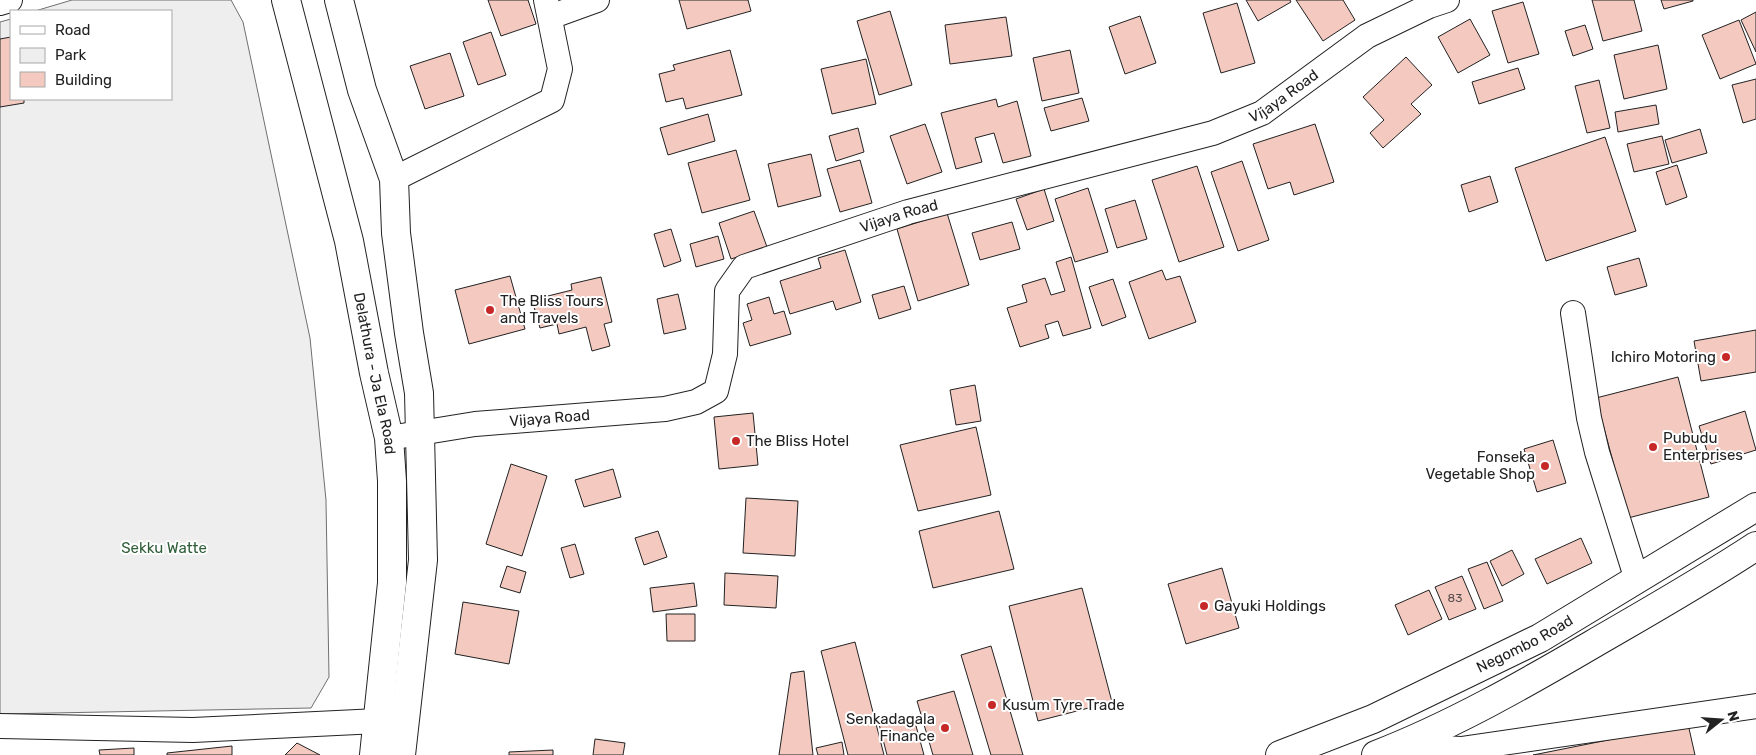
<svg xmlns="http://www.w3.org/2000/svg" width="1756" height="755" viewBox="0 0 1756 755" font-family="Rubik,sans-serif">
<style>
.green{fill:#eee;stroke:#6f6f6f}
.building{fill:#f3c9c0;stroke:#222}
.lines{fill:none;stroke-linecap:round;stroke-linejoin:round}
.street-casing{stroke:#222;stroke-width:26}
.primary-casing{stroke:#222;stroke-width:30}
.highway-casing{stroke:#222;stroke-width:30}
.street{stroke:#fff;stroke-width:24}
.primary{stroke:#fff;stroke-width:28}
.highway{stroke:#fff;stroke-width:28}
.poi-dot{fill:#c62828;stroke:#fff;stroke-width:2}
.labels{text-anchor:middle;stroke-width:4;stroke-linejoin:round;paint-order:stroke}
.number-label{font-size:12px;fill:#564c4a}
.street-label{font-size:15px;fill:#222;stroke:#fff}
.poi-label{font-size:15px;fill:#222;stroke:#fff;text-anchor:start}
.park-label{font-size:15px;fill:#2f5e38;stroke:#fff}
</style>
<rect width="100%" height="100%" fill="#fff"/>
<path class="green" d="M72,0H231L243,22L310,338L326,500L329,677L311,708L0,714V22L11,19V99H171V11H35Z"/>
<path class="building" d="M488,0H528L536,24L501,36Z
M679,0H748L751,11L687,29Z
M1246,0H1290L1291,2L1258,21Z
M1296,0H1343L1355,20L1323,41Z
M1592,0H1634L1642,31L1603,41Z
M1661,0H1693V1L1664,9Z
M1523,2L1539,54L1508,63L1492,11Z
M1237,3L1255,63L1221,73L1203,13Z
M890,11L912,85L879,95L857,21Z
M1756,12V52L1741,20Z
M1140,16L1156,63L1125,74L1109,27Z
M1006,17L1012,56L950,64L945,25Z
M1470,19L1490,55L1458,73L1438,37Z
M1739,20L1756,64L1720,79L1702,35Z
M1585,25L1593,49L1573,56L1565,31Z
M491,32L506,75L478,85L463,42Z
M11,37V99H24V103L0,107V39Z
M1658,45L1667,89L1624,99L1614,55Z
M730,50L742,95L686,109L683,98L666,102L659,74L675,70L673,65Z
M1070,50L1079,93L1042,101L1033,58Z
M450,53L464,96L425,109L410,66Z
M1406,57L1432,85L1411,104L1421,114L1383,148L1370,133L1384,120L1363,97Z
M866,59L876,104L832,114L821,69Z
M1518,68L1525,89L1479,104L1472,82Z
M1756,79V119L1743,123L1732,85Z
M1599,80L1610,128L1587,133L1575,86Z
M1082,98L1089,121L1051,131L1044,108Z
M996,99L998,107L1017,101L1031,156L1003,163L994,133L975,138L982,162L956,169L941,113Z
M1656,105L1659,124L1618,132L1615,112Z
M708,114L715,141L668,155L660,128Z
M925,124L942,172L907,184L890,136Z
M1315,124L1334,182L1294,195L1290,182L1268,189L1253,144Z
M858,128L864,152L836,161L829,136Z
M1700,129L1707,153L1672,163L1665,140Z
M1662,136L1669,164L1634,172L1627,144Z
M1605,137L1636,231L1546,261L1515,168Z
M736,150L750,200L702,213L688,163Z
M811,154L821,196L778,207L768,164Z
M860,160L872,203L840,212L827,169Z
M1242,161L1269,240L1238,251L1211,172Z
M1677,165L1687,197L1666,205L1656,172Z
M1197,166L1224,247L1179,262L1152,180Z
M1490,176L1498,202L1469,212L1461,185Z
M1088,188L1108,252L1075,262L1055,199Z
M1044,189L1054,221L1027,230L1016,199Z
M1135,200L1147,239L1117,248L1105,209Z
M754,211L767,247L731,259L719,223Z
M947,213L969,285L918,301L897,229Z
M1012,222L1020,249L980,260L972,233Z
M671,229L681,261L664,267L654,234Z
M718,236L724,259L696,267L690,244Z
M845,250L861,302L836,310L833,301L790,314L780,281L821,268L818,258Z
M1071,257L1091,328L1063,336L1058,321L1045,325L1049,338L1020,347L1007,308L1027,302L1022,285L1045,278L1051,295L1065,291L1056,262Z
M1639,258L1647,286L1615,295L1607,267Z
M1162,270L1166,280L1180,276L1196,322L1149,339L1129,282Z
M510,276L525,329L469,344L455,290Z
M601,277L612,322L604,324L610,346L592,351L586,327L559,334L557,324L540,328L532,300L572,290L571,284Z
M1113,279L1126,317L1102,326L1089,287Z
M904,286L911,309L879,319L872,295Z
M678,294L686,329L664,334L657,299Z
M769,297L774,314L784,311L791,334L750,346L743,323L752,320L747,304Z
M1756,330V372L1701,381L1694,341Z
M1678,377L1709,497L1628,518L1596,398Z
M975,385L981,421L956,425L950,390Z
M1745,411L1756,450L1711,464L1699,426Z
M753,413L758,465L719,469L714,417Z
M976,427L991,495L918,511L900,445Z
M1553,440L1566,483L1537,492L1524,449Z
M511,464L547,476L522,556L486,544Z
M613,469L621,497L584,507L575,480Z
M746,498L798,501L795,556L743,553Z
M999,511L1014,569L933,588L919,531Z
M658,531L667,557L644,565L635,538Z
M1581,538L1592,563L1547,584L1535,559Z
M575,544L584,574L570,578L561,548Z
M1512,550L1524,574L1502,586L1490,561Z
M1487,562L1503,601L1484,609L1468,569Z
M507,566L526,572L520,593L500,587Z
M1222,568L1239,628L1186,644L1168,584Z
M725,573L778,576L776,608L724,605Z
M1462,576L1476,609L1449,620L1435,587Z
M694,583L697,606L653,612L650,588Z
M1082,588L1112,702L1038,721L1009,606Z
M1429,590L1442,619L1408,635L1395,605Z
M463,602L519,611L509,664L455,654Z
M666,614H695V641H667Z
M855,642L884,755H848L821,651Z
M991,646L1023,755H991L961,655Z
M804,671L813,755H779L791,673Z
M954,691L973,755H933L917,701Z
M913,715L924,755H887L879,724Z
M1688,724L1695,755H1533Z
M595,739L625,743L623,755H593Z
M842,742L844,755H818L816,748Z
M297,743L320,755H285Z
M232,746V755H167V753Z
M134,748V755H100L99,750Z
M553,750V755H509V752Z"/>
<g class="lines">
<defs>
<g id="street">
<path d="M0,3L10,0"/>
<path d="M550,17L597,0"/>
<path d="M394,179L552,100L560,69L546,0"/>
<path d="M1573,313L1589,418L1597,452L1637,580"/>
<path id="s1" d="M389,438L475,424L665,409L696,402L716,391L725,354L727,291L744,267L908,212L1213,133L1262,113L1367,36L1429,6L1447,0"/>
<path d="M0,726L193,730L378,721"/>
<path d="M1400,746L1461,749L1756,706"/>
</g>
<g id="primary">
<path id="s2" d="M286,0L349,241L374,373L389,438L392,481V583L374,755"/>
<path d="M339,0L362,90L394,179L396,233L409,333L419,393L423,560L401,755"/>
</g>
<g id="highway">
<path id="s3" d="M1280,755L1373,719L1540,638L1756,507"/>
<path d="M1376,755C1451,726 1523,685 1593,644C1648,612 1703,581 1756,546"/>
</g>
</defs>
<use href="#street" class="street-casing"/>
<use href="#primary" class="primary-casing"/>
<use href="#highway" class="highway-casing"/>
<use href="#street" class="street"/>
<use href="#primary" class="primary"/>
<use href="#highway" class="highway"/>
</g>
<g class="poi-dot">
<circle cx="490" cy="310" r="5"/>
<circle cx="1726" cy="357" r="5"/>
<circle cx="736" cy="441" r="5"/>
<circle cx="1653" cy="447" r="5"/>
<circle cx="1545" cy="466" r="5"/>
<circle cx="1204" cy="606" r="5"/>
<circle cx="992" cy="705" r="5"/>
<circle cx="945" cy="728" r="5"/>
</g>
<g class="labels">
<g class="number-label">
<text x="1455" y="602">83</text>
</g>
<g class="street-label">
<text dy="5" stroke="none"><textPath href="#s1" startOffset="1031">Vijaya Road</textPath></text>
<text dy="5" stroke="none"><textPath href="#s1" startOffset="626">Vijaya Road</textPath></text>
<text dy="5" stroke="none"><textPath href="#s2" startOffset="384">Delathura - Ja Ela Road</textPath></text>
<text dy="5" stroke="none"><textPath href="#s1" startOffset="162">Vijaya Road</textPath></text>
<text dy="5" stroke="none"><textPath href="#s3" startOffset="269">Negombo Road</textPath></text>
</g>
<g class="poi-label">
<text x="500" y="306">The Bliss Tours<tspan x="500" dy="17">and Travels</tspan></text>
<text x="1716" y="362" text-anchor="end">Ichiro Motoring</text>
<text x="1663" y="443">Pubudu<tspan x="1663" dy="17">Enterprises</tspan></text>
<text x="746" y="446">The Bliss Hotel</text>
<text x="1535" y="462" text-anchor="end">Fonseka<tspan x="1535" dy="17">Vegetable Shop</tspan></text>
<text x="1214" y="611">Gayuki Holdings</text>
<text x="1002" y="710">Kusum Tyre Trade</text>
<text x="935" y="724" text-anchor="end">Senkadagala<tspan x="935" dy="17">Finance</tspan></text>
</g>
<g class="park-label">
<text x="164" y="553">Sekku Watte</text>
</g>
</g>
<rect x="10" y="10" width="162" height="90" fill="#ffffff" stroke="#a7a7a7"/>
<rect x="20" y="26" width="25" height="8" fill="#ffffff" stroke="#a7a7a7"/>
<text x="55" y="35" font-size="15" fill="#222222">Road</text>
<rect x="20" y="48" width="25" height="15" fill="#eeeeee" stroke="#a7a7a7"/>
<text x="55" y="60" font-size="15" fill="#222222">Park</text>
<rect x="20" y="72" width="25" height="15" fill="#f3c9c0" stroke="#a7a7a7"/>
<text x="55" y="85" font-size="15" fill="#222222">Building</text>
<g transform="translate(1721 720) rotate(73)" stroke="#ffffff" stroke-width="4" paint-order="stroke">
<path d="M0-4L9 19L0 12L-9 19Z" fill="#222222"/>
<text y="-8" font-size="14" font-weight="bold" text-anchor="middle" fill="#222222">N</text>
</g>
</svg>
